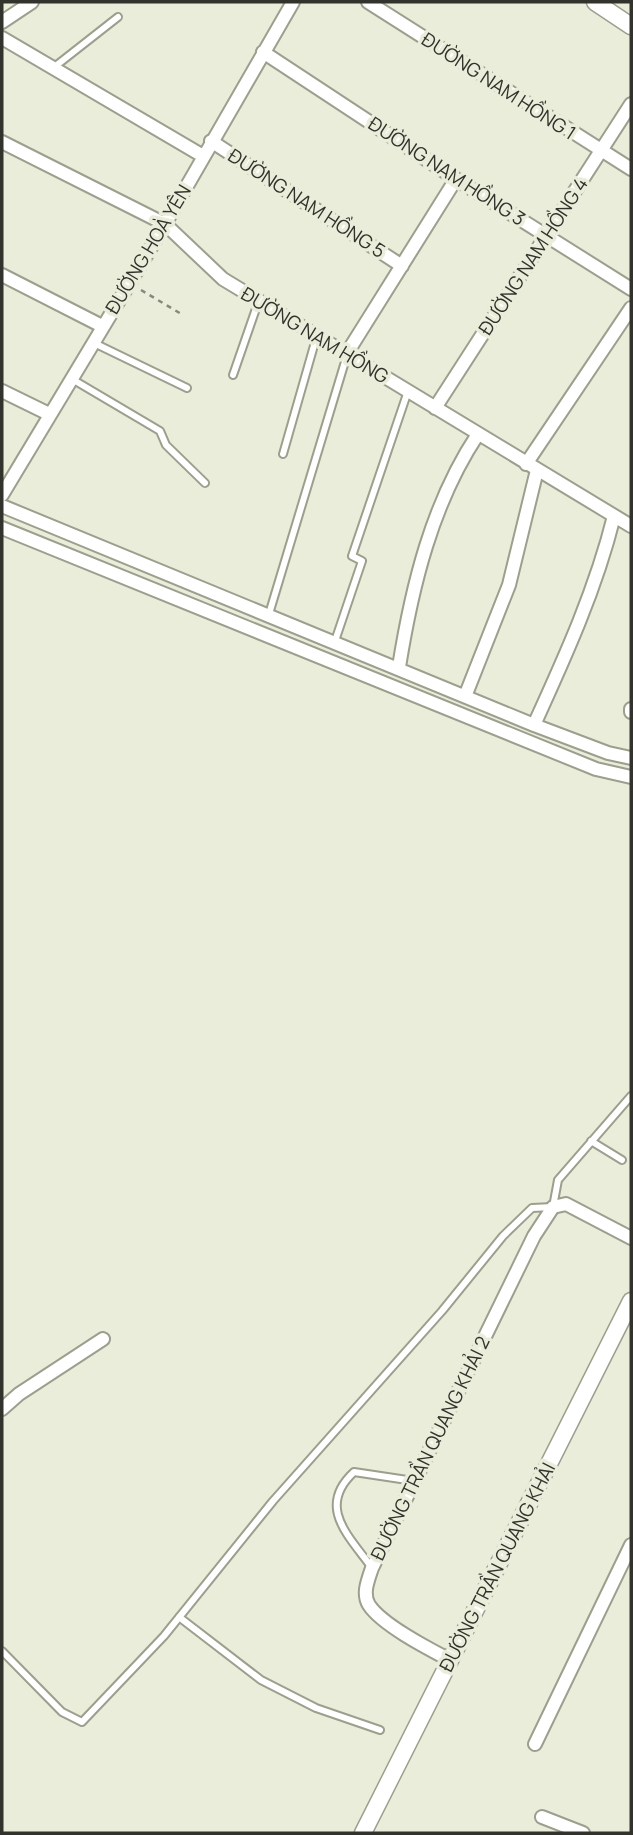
<svg xmlns="http://www.w3.org/2000/svg" width="633" height="1835" viewBox="0 0 633 1835" font-family="Manrope,sans-serif">
<style>
.lines{fill:none;stroke-linecap:round;stroke-linejoin:round}
.lane-casing{stroke:#9c9f8d;stroke-width:10}
.street-casing{stroke:#9c9f8d;stroke-width:16}
.secondary-casing{stroke:#9c9f8d;stroke-width:19}
.path{stroke:#85887c;stroke-width:2.5;stroke-dasharray:5 5;stroke-linecap:butt}
.lane{stroke:#fff;stroke-width:6}
.street{stroke:#fff;stroke-width:12}
.secondary{stroke:#fff;stroke-width:16}
.labels{text-anchor:middle;stroke-width:7;stroke-linejoin:round;paint-order:stroke}
.street-label{font-size:19px;fill:#31332c;stroke:#e9edda}
</style>
<rect width="100%" height="100%" fill="#e9edda"/>
<g class="lines">
<defs>
<path id="lane" d="M53,68L118,17
M94,343L187,388
M233,375L259,300
M72,379L160,431L166,445L205,483
M283,454L317,335
M269,614L347,355
M335,641L362,561L352,556L408,391
M591,1141L622,1160
M372,1568C349,1536 316,1507 354,1472L414,1481
M179,1617L261,1680L316,1708L380,1730
M2,1651L62,1712L82,1722L164,1636L273,1501L442,1311L503,1236L532,1208L553,1207L558,1180L631,1096"/>
<path id="street" d="M368,2L631,169
M2,22L32,2
M2,38L203,156
M263,52L456,179L631,289
M211,141L402,266
M2,142L165,224L223,279L631,526
M2,275L102,326
M347,353L456,179
M2,391L49,414
M435,408L631,104
M526,464L631,308
M2,495L165,224L293,2
M2,506L534,725L608,753L631,758
M2,528L596,769L631,777
M399,667C412,586 432,503 478,434
M466,694L509,585L537,470
M631,712V709
M534,725C565,657 596,589 614,516
M2,1409L19,1394L103,1339
M450,1660C429,1649 382,1625 369,1605C362,1594 368,1580 372,1568L534,1236L553,1207L566,1204L631,1238
M535,1744L631,1545
M542,1817L583,1833"/>
<path id="secondary" d="M595,2L631,26
M363,1833L631,1301"/>
</defs>
<use href="#lane" class="lane-casing"/>
<use href="#street" class="street-casing"/>
<use href="#secondary" class="secondary-casing"/>
<path class="path" d="M141,290L183,315"/>
<use href="#lane" class="lane"/>
<use href="#street" class="street"/>
<use href="#secondary" class="secondary"/>
</g>
<g class="labels">
<g class="street-label">
<text transform="translate(499 86) rotate(33)" y="7">ĐƯỜNG NAM HỒNG 1</text>
<text transform="translate(447 171) rotate(33)" y="7">ĐƯỜNG NAM HỒNG 3</text>
<text transform="translate(307 203) rotate(33)" y="7">ĐƯỜNG NAM HỒNG 5</text>
<text transform="translate(148 249) rotate(-59)" y="7">ĐƯỜNG HOÀ YÊN</text>
<text transform="translate(533 256) rotate(-57)" y="7">ĐƯỜNG NAM HỒNG 4</text>
<text transform="translate(315 335) rotate(31)" y="7">ĐƯỜNG NAM HỒNG</text>
<text transform="translate(430 1448) rotate(-64)" y="7">ĐƯỜNG TRẦN QUANG KHẢI 2</text>
<text transform="translate(497 1567) rotate(-63)" y="7">ĐƯỜNG TRẦN QUANG KHẢI</text>
</g>
</g>
<rect width="633" height="1835" fill="none" stroke="#31332c" stroke-width="7"/>
</svg>
